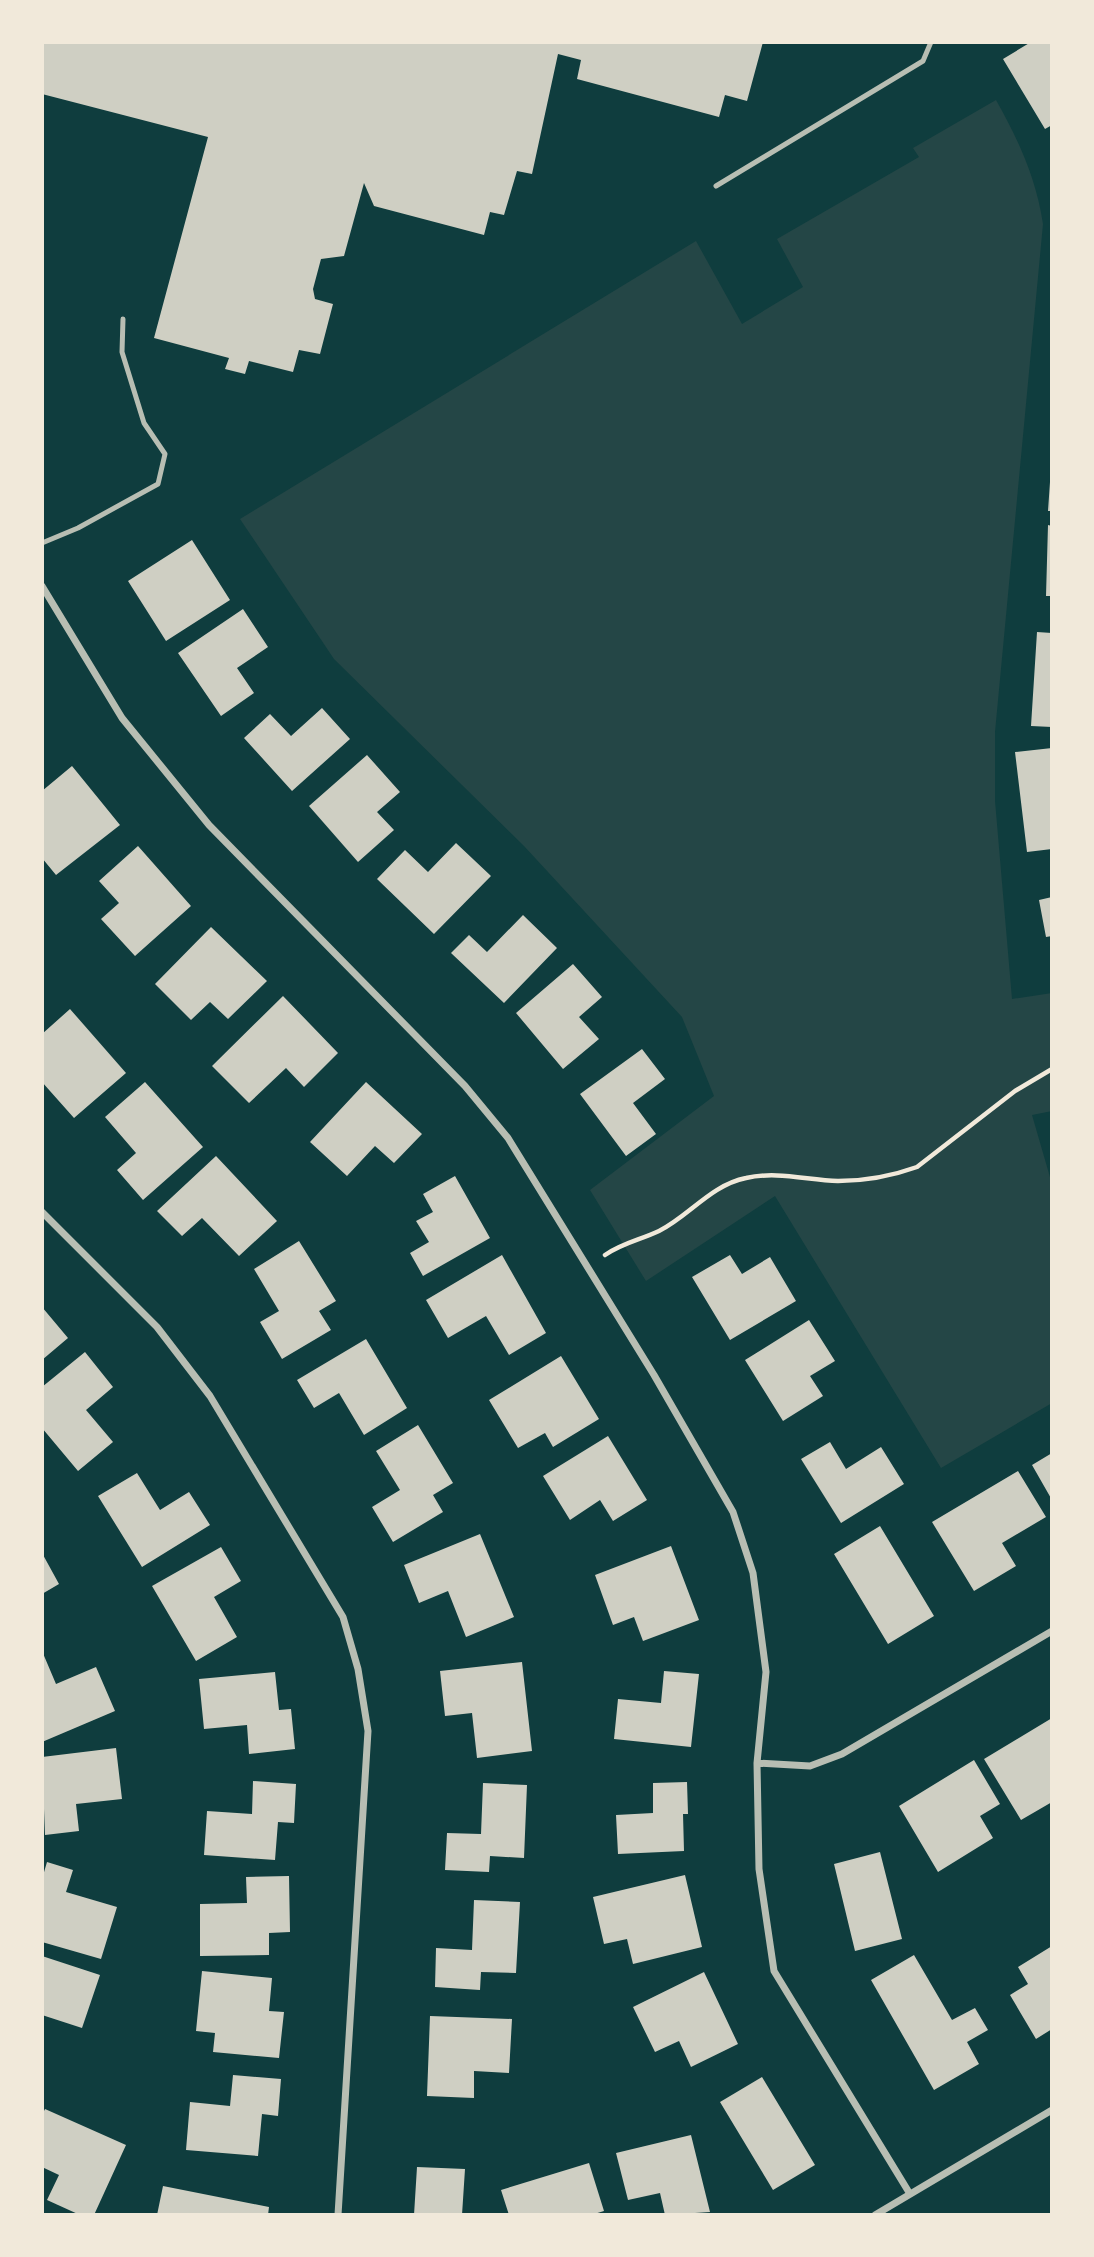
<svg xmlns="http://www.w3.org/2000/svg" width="1094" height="2257" viewBox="0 0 1094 2257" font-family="'Playfair Display',serif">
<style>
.green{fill:#244646}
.building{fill:#cfcfc3}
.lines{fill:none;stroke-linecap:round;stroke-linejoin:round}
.path{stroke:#f1e9da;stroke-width:4.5}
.service{stroke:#b8beb3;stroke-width:5}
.minor{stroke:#b8beb3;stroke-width:7}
</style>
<rect width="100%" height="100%" fill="#0f3d3e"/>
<path class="green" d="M996,100C1019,141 1036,178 1043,224L995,732V801L1012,999L1052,993V1111L1032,1115L1052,1184V1403L941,1468L775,1196L646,1281L590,1190L714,1096L682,1017L524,846L334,659L240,519L696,241L742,324L803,287L777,239L919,157L913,148Z"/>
<path class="building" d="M42,42H763L747,101L725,95L719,117L577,79L581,60L558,54L532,174L517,171L504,215L490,212L484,235L374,206L364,183L344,256L321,259L313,289L315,299L333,304L320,354L299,350L293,372L249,361L245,374L225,369L229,358L154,338L208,137L42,94Z
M1031,42H1052V125L1045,129L1003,59Z
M1050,482H1052V511H1048Z
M1048,525L1052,526V596H1046Z
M192,540L230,600L166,641L128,581Z
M243,609L268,647L237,668L254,693L221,716L178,653Z
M1037,632L1052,633V727L1031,726Z
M322,708L350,739L292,791L244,738L270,714L291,736Z
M1052,748V849L1027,852L1015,752Z
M367,755L400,792L377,812L394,830L358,862L309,806Z
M72,766L120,825L56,875L42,858V791Z
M456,843L491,876L434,934L377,879L405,850L428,872Z
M138,846L191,906L135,956L101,919L119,903L99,881Z
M1052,897V936L1046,937L1039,900Z
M523,915L557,948L504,1003L451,953L469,935L487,952Z
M211,927L267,981L228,1019L210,1002L191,1020L155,984Z
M573,964L602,997L579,1017L599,1039L563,1069L516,1013Z
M283,996L338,1053L304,1087L286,1068L249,1103L212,1066Z
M70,1009L126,1073L74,1118L42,1082V1034Z
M642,1049L665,1079L633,1103L656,1134L626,1156L580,1094Z
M145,1082L203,1147L143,1200L117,1170L136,1153L105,1117Z
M366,1082L422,1134L394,1163L375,1146L347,1176L310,1142Z
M216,1156L277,1221L239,1256L202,1218L182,1236L157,1211Z
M455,1176L490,1238L423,1276L410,1253L429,1242L416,1221L433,1212L423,1194Z
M299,1241L336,1301L319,1311L331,1330L282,1359L260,1322L279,1311L254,1269Z
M502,1255L546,1333L509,1355L486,1316L448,1338L426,1300Z
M730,1255L742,1274L770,1257L796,1301L730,1340L692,1277Z
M42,1307L68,1338L42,1360Z
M809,1320L835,1361L810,1376L823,1396L783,1421L745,1360Z
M366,1339L407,1408L364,1435L339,1393L314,1408L297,1380Z
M85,1352L113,1387L86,1410L113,1442L78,1471L42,1428V1387Z
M561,1356L599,1419L553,1447L545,1433L518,1448L489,1400Z
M418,1425L453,1483L433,1495L443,1512L393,1542L372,1507L400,1490L376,1451Z
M608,1436L647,1500L613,1521L600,1500L570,1520L543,1476Z
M830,1442L846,1469L881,1447L904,1484L841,1523L801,1459Z
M1052,1453V1500L1032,1465Z
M1018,1471L1046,1517L1002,1543L1016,1566L974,1591L932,1522Z
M137,1473L160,1510L189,1492L210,1525L142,1567L98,1496Z
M880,1526L934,1616L888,1644L834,1554Z
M480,1534L514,1617L466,1637L448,1591L419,1603L404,1565Z
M671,1546L699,1620L643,1641L634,1617L613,1625L595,1575Z
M221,1547L241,1581L214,1597L237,1637L196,1661L152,1586Z
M42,1553L59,1584L42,1594Z
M42,1651L56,1684L96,1667L115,1711L42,1742Z
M522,1662L532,1751L477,1758L472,1713L445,1716L440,1671Z
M664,1671L699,1674L691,1747L614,1739L618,1699L661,1703Z
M275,1672L279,1710L291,1709L295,1749L249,1754L247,1725L204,1729L199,1679Z
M1052,1718V1802L1021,1820L984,1759Z
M116,1748L122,1799L76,1804L79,1831L45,1835L42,1757Z
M974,1760L1000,1804L980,1816L993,1838L938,1872L899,1806Z
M253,1781L296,1784L294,1823L278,1822L275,1860L204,1855L207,1811L252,1814Z
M687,1782L688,1814H683L684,1851L618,1854L616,1815L653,1813V1783Z
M483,1783L527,1785L524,1858L490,1856L489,1872L445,1870L447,1833L481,1834Z
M880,1852L902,1939L855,1951L834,1864Z
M47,1862L73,1870L66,1892L117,1907L101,1959L42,1942V1879Z
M685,1875L702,1947L633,1964L627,1939L604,1944L593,1897Z
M289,1876L290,1932L269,1933V1955L200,1956V1904L247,1903L246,1877Z
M474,1900L520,1902L516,1973L481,1972L480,1990L435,1987L436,1948L472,1950Z
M1052,1946V2029L1036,2039L1010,1995L1028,1984L1018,1967Z
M914,1955L952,2020L975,2008L988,2030L967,2042L979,2064L934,2090L871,1980Z
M42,1956L100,1975L82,2028L42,2015Z
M202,1971L272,1978L269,2011L284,2012L279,2058L213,2052L215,2033L196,2031Z
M704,1972L738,2044L691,2067L679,2041L655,2052L633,2007Z
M430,2016L512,2019L509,2073L474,2071V2098L427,2096Z
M233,2075L281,2079L278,2116L262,2114L258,2156L186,2150L190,2102L230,2106Z
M762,2077L815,2165L773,2190L720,2102Z
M45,2109L126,2145L94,2215H80L47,2200L59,2175L42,2167V2115Z
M691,2135L710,2212L665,2215L660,2193L628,2200L616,2153Z
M589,2163L604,2211L591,2215H509L501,2190Z
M417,2167L465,2169L462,2215H414Z
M163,2186L269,2207L268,2215H157Z"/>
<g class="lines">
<path class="path" d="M605,1255C622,1243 640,1240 659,1231C689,1216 711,1185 746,1178C777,1171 807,1180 838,1181C864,1181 892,1176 917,1167L1015,1091L1052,1069"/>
<path class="service" d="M716,186L923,61L931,42
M42,543L78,528L158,484L165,454L144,423L122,352L123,319"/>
<path class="minor" d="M42,586L122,718L209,825L465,1086L508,1138L654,1375L733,1512L753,1573L766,1672L757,1763L759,1869L774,1971L910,2194
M42,1212L157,1327L210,1396L343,1617L358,1669L368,1731L338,2215
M757,1763L810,1766L842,1754L1052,1631
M875,2215L1052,2110"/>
</g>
<rect width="1094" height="2257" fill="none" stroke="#f1e9da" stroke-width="88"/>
</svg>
